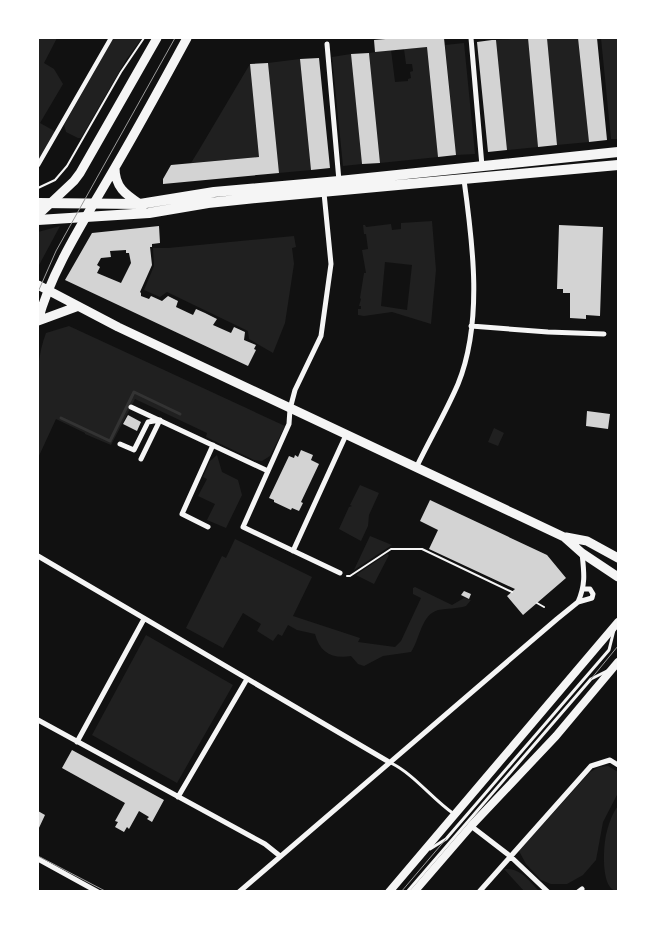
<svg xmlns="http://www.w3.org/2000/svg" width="656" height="929" viewBox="0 0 656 929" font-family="'Noto Sans',sans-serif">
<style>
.green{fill:#202020;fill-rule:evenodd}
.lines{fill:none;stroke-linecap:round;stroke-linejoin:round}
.stream{stroke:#333;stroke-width:3}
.building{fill:#d3d3d3;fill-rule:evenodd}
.path{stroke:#f5f5f5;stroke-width:2}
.service{stroke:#f5f5f5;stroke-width:3}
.pedestrian{stroke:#f5f5f5;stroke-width:4.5}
.minor{stroke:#f5f5f5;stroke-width:5}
.tertiary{stroke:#f5f5f5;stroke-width:8}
.secondary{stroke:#f5f5f5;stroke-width:9}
.primary{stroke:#f5f5f5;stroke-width:10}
.tram{stroke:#9a9a9a;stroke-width:1}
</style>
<rect width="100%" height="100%" fill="#111"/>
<path class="green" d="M38,38H57L44,63L54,69L63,84L40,123L56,132L38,162Z
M113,38H142L126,60L81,138H78L66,132L64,125Z
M528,38L538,147L507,150L496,40Z
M547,38H578L589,142L557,145Z
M601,38H618V139H611Z
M464,43L475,154L456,155L445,45Z
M427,47L438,157L380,163L369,53L391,50L395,82L408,81V79L411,78L410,72L413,71L412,64H406L404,49Z
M351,54L362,164L343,166L332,57Z
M300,59L311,170L279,173L268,63Z
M250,64L259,157L191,163L199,150Z
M432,221L436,270L431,324L392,312L364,316L358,315V309H361V306H359L361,299L360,298L364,273H366L362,250L368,249L366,234H364L363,225H365L366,227L391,224L392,230L401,229V223ZM385,262L412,265L407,310L381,306Z
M60,226L38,267V232Z
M294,236L296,247L292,248L294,264L285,323L273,353L249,339L248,331L167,292L160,297L144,290L154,266L153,248H168Z
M69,326L285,426L270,456L262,461L254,460L206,437L207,433L135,399L111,445L85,434V433L56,419L38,458C38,420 32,369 46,333Z
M494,428L504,433L498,446L488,442Z
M217,455L222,472L238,480L242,495L226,528L207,520L215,504L198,496L207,479L203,477L210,461Z
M360,485L379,493L369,515L368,526L361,541L339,529L349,507L352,506L350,505Z
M370,536L392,545L354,570Z
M235,539L312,577L293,616L360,638L358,642L395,647L401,641L421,598L413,594V588L415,587L452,605L464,598L471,600L466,606C457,609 448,608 438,610C421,615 420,639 411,652L383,656L364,666L358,664L351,656C332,659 320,653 315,634L297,630L288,625L282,636L278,634L273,641L257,631L261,624L243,613L223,648L186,628L222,556L226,558Z
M387,554L389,555L374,584L356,575Z
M146,635L233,685L177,783L92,735Z
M608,766L618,772V793L603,822L596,860L583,875L567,884H551L541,880L526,864L519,851L590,772L599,767Z
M618,806V891C600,892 603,844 607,831C609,823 613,812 618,806Z
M504,869C521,868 528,880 539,891H524Z"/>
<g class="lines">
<path class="stream" d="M61,418L110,441L134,392L180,414"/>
</g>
<path class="building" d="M397,38H444L456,155L438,157L427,47L375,52L374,40Z
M528,38H547L557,145L538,147Z
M578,38H597L607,140L589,142Z
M492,40H496L507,150L488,152L477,42Z
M369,53L380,163L362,164L351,54Z
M319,58L330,168L311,170L300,59Z
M268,63L279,173L163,184V179L171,165L259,157L250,64Z
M559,225L603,227L600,316L586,315V319L570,318V293H563V289H557Z
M159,226L160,243L152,244V247H150L152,265L140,292L141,293V296L149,299L151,296L162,301L168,296L178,301L176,307L193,315L196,309L205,313L217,319L213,325L231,333L234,327L245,332L244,340L256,345L254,349L256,350L248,366L65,280L92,233ZM126,250V253H129L131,263L121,283L97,273L100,267L97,265L101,258L111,257L110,251Z
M587,411L610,414L608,429L586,426Z
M128,415L141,422L137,431L123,424Z
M301,450L313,455L311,460L319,464L301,502L303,503L299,511L292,508L291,510L274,502V500L269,498L289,456L294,458L295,455L298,457Z
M430,500L547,555L566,578L523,615L507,596L515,589L429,549L438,530L420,521Z
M464,591L471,594L469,599L461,595Z
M72,750L164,800L152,822L147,819L149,817L139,811L129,829L127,827L124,832L115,827L118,822L115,821L125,803L62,768Z
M38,811L45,815L38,830Z"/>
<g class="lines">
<path class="path" d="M38,188L55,180L67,166L121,72L144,38
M347,576H350L391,549H422L512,592
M537,603L544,607"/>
<path class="service" d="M391,763C415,775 432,799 454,814
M430,849L446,839L609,650L614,630
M407,892L591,679L607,671"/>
<path class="pedestrian" d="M38,165L111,38"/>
<path class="minor" d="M471,38L482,166
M327,44L339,181
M324,193L331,264L321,336L295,390L290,409L289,424L243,527L340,573
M471,326L548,332L604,334
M131,407L268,471
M120,444L134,450L148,422L160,420
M141,459L160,420
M417,466C430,439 446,412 458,384C483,322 473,245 464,180
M208,527L182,514L213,445
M293,551L346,435
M38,556L389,762
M578,602C586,584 584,572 582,553
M38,720L265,844L280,856
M77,742L144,619
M178,797L247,679
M471,826L510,856L548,892
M38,859L98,892
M239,892L557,619L578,602L592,598L593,594L590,589H584
M479,892L591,766L610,760L618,765
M578,892L582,889"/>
<path class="tertiary" d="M389,892L618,622
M414,892L471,826L556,736L618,662"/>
<path class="secondary" d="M115,168C115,187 125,194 140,204
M38,215L74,181L80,173L157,38
M38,285L118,327L564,537L582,553L618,577
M38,321C50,274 82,224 107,181C135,134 161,86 187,38
M38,321L76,307
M566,537L587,541L618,558"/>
<path class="primary" d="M38,203L140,204L214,192L339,181L618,152
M38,220L149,213L208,203L256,198L618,165"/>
<path class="tram" d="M38,292L56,251L175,38
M591,679L618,646
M38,856L107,892
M401,892L446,839"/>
</g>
<rect width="656" height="929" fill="none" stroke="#ffffff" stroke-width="78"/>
</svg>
